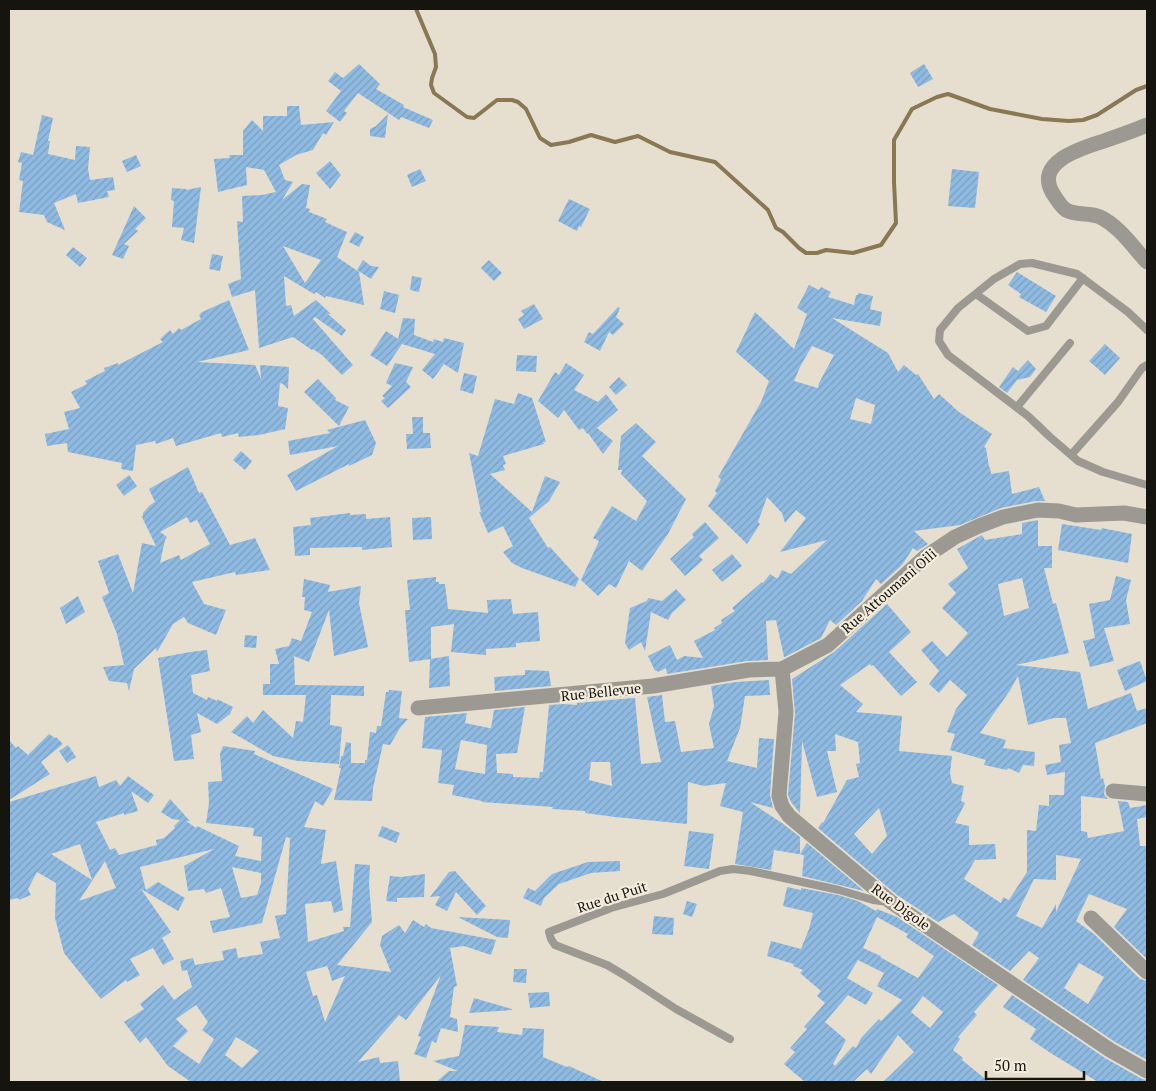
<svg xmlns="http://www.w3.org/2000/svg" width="1156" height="1091" viewBox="0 0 1156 1091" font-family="'PT Serif',serif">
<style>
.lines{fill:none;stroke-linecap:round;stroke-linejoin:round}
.stream{stroke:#8a7753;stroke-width:4}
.building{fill:url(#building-hatch);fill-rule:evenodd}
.lane{stroke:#9c9993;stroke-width:8}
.street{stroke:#9c9993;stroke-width:15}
.labels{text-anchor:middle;stroke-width:4.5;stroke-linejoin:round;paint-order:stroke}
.street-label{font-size:14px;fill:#16140f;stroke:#f3ecdd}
</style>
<defs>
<pattern id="building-hatch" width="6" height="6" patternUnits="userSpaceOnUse" patternTransform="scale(1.25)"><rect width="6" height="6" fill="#8fbae1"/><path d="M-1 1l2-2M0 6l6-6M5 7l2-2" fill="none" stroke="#7b9fc0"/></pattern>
</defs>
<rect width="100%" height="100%" fill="#e6dfd0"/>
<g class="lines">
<path class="stream" d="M416,9L435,54L436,67L432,78L431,85L434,93L467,117L474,118L497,100H512L518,102L526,109L540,138L551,145L569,142L591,135L615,142L638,136L670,152L715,162L768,210L776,228L783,232L799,248L806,253H817L826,250L853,253L881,245L896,223L894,182V140L912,109L937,97L948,94L990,109L1042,119L1069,121L1083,120L1097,115L1136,90L1147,86"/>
</g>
<path class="building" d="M359,64L380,84L376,89L404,105L403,107L433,120L429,128L401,117L399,120L358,93L344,111L347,113L340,122L326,111L341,91L328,81L335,72L343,78Z
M924,64L933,79L918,87L910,73Z
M287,106H299L301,125L334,122L326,135L323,133L313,150L296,155L279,165L285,180L293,182L282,200L302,184L310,185L306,208L310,209L309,212L327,219L325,222L347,232L337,257L359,272L364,305L326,296L325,298L316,292L314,294L284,276L286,306L291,305L294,316L316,300L331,314H328L346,330L342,336L315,317L313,319L353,365L342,375L322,355L313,349L312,350L293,337L259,348L255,290L232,297L228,284L241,279L237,221L243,222L242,196L262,195L276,192L264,170L246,167L247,185L218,192L214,159L230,158L229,155H243V131L252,120L263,131V116H287ZM283,246L321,260L305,283Z
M388,114L385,138L370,136V129L376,126Z
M42,115L53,118L48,141H50L48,154L75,160L76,146L90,147L88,169L90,180L113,177L115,190L107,191L109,197L78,203L76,194L54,203L65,230L47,222L44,215L19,212L23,181L19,180L22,163L18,162L21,152L33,155Z
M136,155L141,166L127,172L122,161Z
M330,161L341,175L330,189L316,173Z
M420,169L426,181L412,187L407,175Z
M952,169L979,172L975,208L948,206Z
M201,187L194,243L181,240L184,228L172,227L174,201L171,200L172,188L186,189V190Z
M569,199L590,209L581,227L579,226L577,231L558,221Z
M134,206L146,218L135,229L138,231L124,244L129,246L123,259L112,255Z
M355,232L364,237L359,247L349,242Z
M73,247L87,258L80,267L66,255Z
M212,254L223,256L220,271L209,269Z
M363,260L371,266L379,267L371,279L357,270Z
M489,260L502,273L494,281L481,268Z
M1017,272L1056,296L1046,312L1019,297L1021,294L1008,285Z
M412,276L422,278L419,292L410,290Z
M809,285L819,290L821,287L831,292L828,297L854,305L856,295H858V293L873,296L870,309L882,312L880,326L832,318L888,353L898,372L904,365L916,375L918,374L934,399L939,394L959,412L992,434L984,447L986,448L989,467H990L991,474L1009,471L1012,494L1039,487L1045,501H1036L1001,508L960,525L914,531L928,544L917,551L913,548L902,565L881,584L876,579L862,601L836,625L830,620L821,638L785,657H784L776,620L766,621L768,660L747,661L667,674L666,668L658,672L656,670L655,671L648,656L670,645L677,660L684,656L703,658L694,641L715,630L714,628L722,623L721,620L735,611L732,608L762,582L763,583L770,574L776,578H778L782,570L791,574L827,540L780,552L806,518L796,510L785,523L782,513L767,497L758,522L760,524L747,544L708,506L717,493L715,491L721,479L718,477L761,402L769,381L736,352L755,312L794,349L807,314L797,308ZM812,346L834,355L819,383L818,388L794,381L801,365ZM856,398L875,405L871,424L850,419Z
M384,291L399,295L395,313L380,309Z
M229,300L249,350L197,362L255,365L261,379L260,365L289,367L288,389L283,384L280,383L278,406L288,408L285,429L259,435L239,437L238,433L222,437L221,433L176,446L173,438L156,444L155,441L136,445L133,471L121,469L122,463L68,452L67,443L47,446L45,434L69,429L64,412L80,408L71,392L87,384L85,381L105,371L104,368L118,363V365L163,342L160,339L170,330L173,334L179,328L181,330L201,319L199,315L202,312Z
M534,304L543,319L524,329L518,319L524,315L521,311Z
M618,307L620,308L616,317L624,324L613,335L609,332L600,351L584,342L589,332L593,334Z
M403,318L415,319L414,335L433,342L434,339L443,342L444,338L464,343L458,373L444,364L433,379L422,370L435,354L402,344L387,366L370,355L386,331L398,339Z
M1105,344L1120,358L1105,375L1089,361Z
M517,355L537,356L536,372L516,371Z
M1028,360L1036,369L1030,377L1017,380L1007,393L999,387L1013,367L1018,371Z
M395,363L413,367L406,382L411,387L388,408L381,401L385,398L382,396L392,386L386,383Z
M566,363L584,375L574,390L598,402L606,394L618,410L597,428L613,441L603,454L588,433L587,434L583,428L579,430L564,410L558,418L538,401L555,372L559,375Z
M464,373L477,376L473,394L460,390Z
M619,377L627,385L616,395L609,387Z
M318,379L336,398L335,400L349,407L339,426L304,392Z
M518,393L532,398L546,442H543L544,444L503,456L506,464L503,465L505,470L490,474L532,512L545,476L560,482L549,501L529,518L548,548L550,547L579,579L575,587L522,568L512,563L503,552L513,546L503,526L488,533L479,512H481L469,453L478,456L495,399L514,404Z
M412,417H423V433H430L431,448L407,449L406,434H413Z
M365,420L376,443L372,455L349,466V464L296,491L287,475L338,446L290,455L288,441L330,433L327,430Z
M636,423L656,442L642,456L686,499L668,534L642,571L629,561L616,588L609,584L598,596L581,580L599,541L593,538L612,506L636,521L647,501L621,474L622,470H618L621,436Z
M241,451L252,461L245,470L233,460Z
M188,467L199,493L202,492L230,545L255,538L270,570L236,575L235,572L192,582L204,604L226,610L216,635L188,623L184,617L173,624L157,652L156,648L134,669L129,691L127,683L109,681L103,667L124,665L117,634L102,597L109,593L98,561L118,554L133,593L142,543L156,546L141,515L143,517V513L150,505L155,502L149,489ZM187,517L190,523L197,520L210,544L181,560L179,555L160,563L165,540L167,537L160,532Z
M129,475L137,486L124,496L116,485Z
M350,513V515L366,514V519L390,517L392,547L362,550V547L310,548V555L295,556L293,527L311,525L310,518Z
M431,517L432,539L413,540L412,518Z
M1038,520V546H1052V568H1044L1053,604L1056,603L1069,653L1016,665L1080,672L1088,709L1131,693L1137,711L1147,708V723L1095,743L1101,779L1103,778L1105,786L1104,794L1108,799L1081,796V831L1087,832L1088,838L1124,831L1118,801L1128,802L1130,808L1147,805V817L1137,819L1140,846H1147V959L1114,927L1127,909L1089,894L1076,921L1094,934L1140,979L1147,981V1060L1115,1042L1023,980L1039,958L1029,951L1010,971L972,945L979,933L954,914L938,922L897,895L818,828L822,822L823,823L847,780L859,777L856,764L860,763L858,742L835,734L836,751H827L837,792L817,797L802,741L800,813L791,802L788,795L795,713L792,679L834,652L887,604L911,632L889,652L917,682L901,696L873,665L871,666L870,664L840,685L863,704L856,712L902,716L899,751L952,756L950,773L952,783L964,786L961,801L965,803L955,823L969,826V845L995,844L996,859L975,860L964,879L1001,903L1003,897L1009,900L1027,872V830L1036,831L1039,805L1049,806V795H1064L1065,772L1047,775L1045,765L1061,762L1059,745L1071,743L1066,718H1054L1028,725L1018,676L1009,692L980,733L1006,740L1003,748L1035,752L1034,766L1023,765L1019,773L1008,768L1007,770L984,765L986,760L950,750L955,734L947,732L956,709L967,695L950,680L939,693L929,684L939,671L921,650L932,641L947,657L968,633L942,608L956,593L948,584L968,568L957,549L982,535L985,540L1022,534V523ZM1022,578L1029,608L1004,616L998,584ZM879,808L887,836L872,854L854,834ZM1056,855L1081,859L1056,912V904L1042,928L1016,916L1034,879L1056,880ZM1079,963L1104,977L1088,1004L1064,988Z
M705,522L719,538L699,556L703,560L685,576L670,559L694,537L692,534Z
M1062,524L1101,530L1102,528L1132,534L1128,563L1058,550Z
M732,554L742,566L722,582L712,570Z
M1116,576L1131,580L1126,600L1130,624L1104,628L1114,661L1090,667L1083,641L1095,638L1089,604L1110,600Z
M436,577V582H439V584H445L448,609L488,613L487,600L511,599L513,614L538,612L540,641L516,643V647L486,649V655L451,652L454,624L431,627V659L409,662L405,610H410L407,580Z
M304,579L330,585L328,592L361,586L359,603L368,647L334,656L329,610L309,662L294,656L295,685L364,686V696L331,695L330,725L342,727L339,764L298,761L273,756L231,732L247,716L253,723L263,710L293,738L296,721L303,722L306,695H263V684H270V664H279L275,649L289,646L292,638L301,641L312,612L304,610L305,597H302Z
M676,589L686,600L672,613L668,620L651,612L645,651L641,642L629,650L625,643L630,608L647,601L648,598L662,601Z
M78,596L85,612L66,624L60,608Z
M245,635L257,636L256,648L244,647Z
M207,650L210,671L191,675L193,693L207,700L208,697L217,701V699L233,707L230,714L217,724L197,713L201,732L191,735L194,759L174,761L158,658L190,652Z
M449,656L450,686L429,688L430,659Z
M1140,661L1147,681L1125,691L1117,670Z
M525,670L549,671L551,686L495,691L494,677L525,675Z
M769,680L770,695L745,696L740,728L727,761L757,768L759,738L774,739L770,795L773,808L750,802L782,823L800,837V854L807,843L864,891L802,876L804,855L774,850L771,870L735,864L743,812L720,806L726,783L704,786L688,782L687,824L615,817L585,813V811L552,809L553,807L482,802V801L452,795L454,785L438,783L442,750L422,748L425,717L467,713L465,723L489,728H491L494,710L525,707L517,753L496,754L497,773L513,774V777L539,778L540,772H543L549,705L563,704L577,705V703L633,698H635L641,764L661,762L647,697L662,695L665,722L675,721L681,752L714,748L709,724L714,706L711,686L736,682ZM461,740L487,745L485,774L455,769ZM591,762H610L612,786L589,780Z
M389,690L402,691L399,718L408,719L400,728L390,745L383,744L373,788L372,801L334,800L341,768H339L341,756H343L346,742L351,743V763H365V760H367L370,732L376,733L377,726H381L386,692H389Z
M49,734L55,738L56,737L63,744L41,762L50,774L9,800V740L16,748L18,746L28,755Z
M68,745L76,757L67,763L59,751Z
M223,746L255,751L254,754L333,789L323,806L315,801L304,827L326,830L321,864L336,861L343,910L334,913L331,901L305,904L308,942L344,931L343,927H350L355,864L370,865L369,883L372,922L337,965L391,972L380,945L382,936L399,925L405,933L413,920L424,927L426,924L431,928L496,940L491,955L464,946L450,948L457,986L454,987L450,1017L457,1019L458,1032L441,1028L436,1043L432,1041L426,1058L414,1054L421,1037L418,1036L441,975L406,1020L399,1015L358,1062L379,1057L380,1063L398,1061L400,1082H191L168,1066L146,1037L140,1043L124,1022L144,1009L140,1004L163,985L174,1000L192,987L187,970L182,971L180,961L193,958L195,965L224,960L222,951L236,948L238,958L263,954L260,942L280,938L275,916L286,914L290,838L286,837L262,923L213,933L210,921L230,917L221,888L206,893L204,889L188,891L184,866L214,849L140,867L146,890L158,882L185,898L178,911L141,889L171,932L162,938L174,959L163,965L153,948L130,959L140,975L127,982L126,980L101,999L64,953L55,918L56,883L37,872L28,889L31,895L19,900L18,898L9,900V802L96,776L99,787L116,780L120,786L128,776L154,795L148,803L131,791L138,811L124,815V813L96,822L110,850L115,848L119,855L157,845L156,840L164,838L175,828L174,826L180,820L172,819L161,812L170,799L190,821H186L196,828L197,826L239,846L235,856L261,861L262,837L253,836L254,828L206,823L209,803L208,782L222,781L220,754ZM80,844L92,880L51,854ZM105,861L116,888L79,901ZM232,867L261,873V883L257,895L241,898ZM327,966L329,971L332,969L329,971L332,981L345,976L325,1022L317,995L313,996L306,972ZM196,1005L208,1022L202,1030L214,1039L199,1064L173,1046L188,1031L176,1019ZM236,1037L259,1051L242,1068L225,1055Z
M382,826L400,833L396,843L378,836Z
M689,831L714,834L709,869L684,866Z
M620,861V871L591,873L559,884L544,898L541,906L523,898L528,888L535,891L552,874L588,862Z
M455,871L486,906L477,915L456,892L447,911L435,905L440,896L430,897L449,872Z
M425,874L424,897L397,898V902L386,901L390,876L401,877Z
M787,887L801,890V888L838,895L858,901L876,911L877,909L897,917L998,985L974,1012L977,1015L958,1037L960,1039L953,1050L963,1058L962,1060L989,1082H883L914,1052L898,1035L871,1074L867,1069L853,1082H805L784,1064L795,1052L790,1048L807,1029L804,1027L825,1003L817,996L821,991L800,973L803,970L793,966L794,964L767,956L771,941L801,949L809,929L813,913L783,906ZM877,917L908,934L906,937L934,956L918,978L880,957L881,956L863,948ZM858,960L884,973L877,986L902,1000L881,1021L879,1019L861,1038L856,1048L853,1046L835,1066L833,1064L846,1040L825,1022L848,995L866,1005L873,993L847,978ZM923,996L943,1012L930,1028L911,1012Z
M687,901L697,904L692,917L683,914Z
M654,916L674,918L673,935L652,934Z
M458,917L510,920L508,938L497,937Z
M514,969H527L526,983L513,982Z
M549,992L550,1006L530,1008L528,993Z
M1012,995L1105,1058L1142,1079L1147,1080V1082H1098L1049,1052L1030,1039L1036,1029L1003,1007Z
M474,998L512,1009V1010L469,1013Z
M465,1025L499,1027L497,1032L522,1035L523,1028L544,1029L543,1057L564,1066L568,1067L569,1066L604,1082H436L449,1071H458L433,1061L459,1056Z"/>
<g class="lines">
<path class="lane" d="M976,294L1028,331L1046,326L1083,278
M1147,330L1128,312L1077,274L1032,263L1020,264L994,279L958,308L940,330L939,341L948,355L1028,416L1050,437L1078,461L1103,472L1147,485
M1017,407L1070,343
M1071,455L1118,402L1142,368L1147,365
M730,1039L676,1009L624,975L607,965L555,945L551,939L549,932L611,908L663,894L720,871L733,869L751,871L839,890L873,900L889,902"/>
<path class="street" d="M1147,125C1133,131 1118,136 1104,141C1083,148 1035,161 1052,192C1056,198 1060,206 1066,210C1076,216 1090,212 1100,217C1119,226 1133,247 1147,262
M782,669L786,712L779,796L782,806L789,816L891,902L1110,1050L1147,1071
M418,708L653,686L749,670L782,669L828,645L925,557L955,537L979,526L1003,517L1038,510L1059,511L1076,515L1124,513L1147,517
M1113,791L1147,794
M1091,918L1147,972"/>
</g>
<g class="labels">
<g class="street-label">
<text transform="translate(889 591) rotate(-41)" y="5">Rue Attoumani Oili</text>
<text transform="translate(601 692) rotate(-6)" y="5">Rue Bellevue</text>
<text transform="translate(612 897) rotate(-18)" y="5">Rue du Puit</text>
<text transform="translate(901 907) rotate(36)" y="5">Rue Digole</text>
</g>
</g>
<rect width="1156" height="1091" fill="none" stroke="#16140f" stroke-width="20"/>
<path d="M986 1071v8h98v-8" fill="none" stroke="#16140f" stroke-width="2.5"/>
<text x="994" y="1071" font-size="15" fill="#16140f" stroke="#f3ecdd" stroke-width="4" paint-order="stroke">50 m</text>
</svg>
